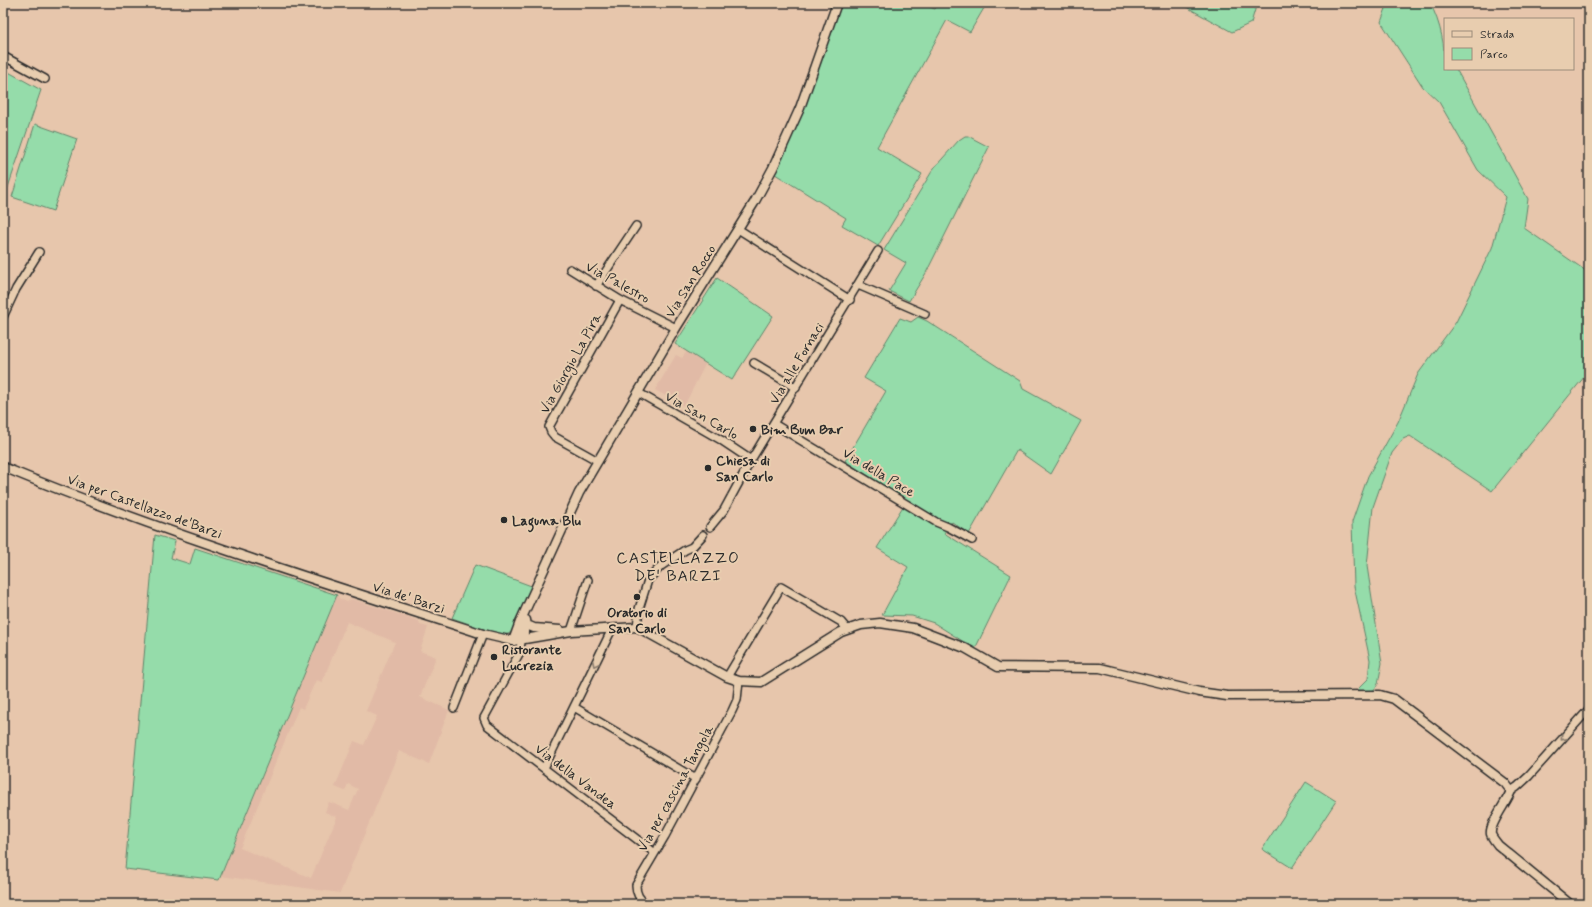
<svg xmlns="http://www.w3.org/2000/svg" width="1592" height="907" viewBox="0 0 1592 907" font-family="Mynerve,sans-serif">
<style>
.built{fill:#e1baa6;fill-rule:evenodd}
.green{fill:#95dcaa;stroke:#60846a}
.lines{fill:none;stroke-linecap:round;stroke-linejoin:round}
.minor-casing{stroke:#2b2b2b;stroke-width:10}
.tertiary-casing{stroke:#2b2b2b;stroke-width:11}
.minor{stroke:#e8cdaf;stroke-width:7}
.tertiary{stroke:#e8cdaf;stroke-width:8}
.oneway{stroke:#8a7c6d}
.poi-dot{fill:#2b2b2b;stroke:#e8cdaf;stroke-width:1.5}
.labels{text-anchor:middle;stroke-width:4;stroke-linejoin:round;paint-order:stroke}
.street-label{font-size:14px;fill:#2b2b2b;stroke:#e8cdaf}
.poi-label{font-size:14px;font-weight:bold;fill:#2b2b2b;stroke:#e8cdaf;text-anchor:start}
.quarter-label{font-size:16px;letter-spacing:1px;fill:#2b2b2b;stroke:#e8cdaf}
</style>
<rect width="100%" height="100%" fill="#e7c6ac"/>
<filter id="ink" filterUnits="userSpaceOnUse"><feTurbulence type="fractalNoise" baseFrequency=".025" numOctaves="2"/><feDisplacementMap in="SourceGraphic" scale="8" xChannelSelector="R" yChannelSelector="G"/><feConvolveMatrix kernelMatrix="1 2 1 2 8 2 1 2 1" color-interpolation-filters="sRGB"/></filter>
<g filter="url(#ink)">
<path class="built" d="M687,351L706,363L684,406L655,390L676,355L682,358Z
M337,595L340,599L347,602L352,599L419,621L420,625L428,627L420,651L436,657L420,697L449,710L429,764L399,751L340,893L221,876ZM347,622L395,642L366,711L377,716L364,745L354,741L335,787L345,791L348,784L358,789L349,810L329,802L325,812L337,817L311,878L240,848L299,707L303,709L316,680L322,682Z"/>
<path class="green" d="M841,3H856L866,8L869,3H920L935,9L939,3H987L970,32L947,20L877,147L922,174L878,246L842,225L846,218L775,174L802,108Z
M1179,3H1210L1228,5L1232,3H1257L1251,23L1232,32Z
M1388,3H1430C1441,24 1445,46 1445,69H1456L1528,199L1524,228L1589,273V371L1492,491L1410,436L1403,439L1392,453L1373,507L1367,566L1382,663L1378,684L1373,691L1357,690L1368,679L1370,660L1354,586L1352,522L1368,476L1398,422L1418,374L1456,322L1492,248L1506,197L1478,170L1439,102L1423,87L1381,22Z
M3,69L41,90L3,202Z
M35,124L77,139L53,211L12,197Z
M965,136H968L989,147L926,273L909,301L889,291L906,263L884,250L934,168L959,140Z
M717,278L773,316L732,380L675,344Z
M918,317L927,321L1020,381L1023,389L1081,421L1051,474L1017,450L969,534L952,522L944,533L1011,575L975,649L934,623L912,616L882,615L908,567L877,548L907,500L845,461L886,391L864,378L900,318L911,322Z
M155,535L175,541L171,558L190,564L195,548L337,595L219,880L125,869Z
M475,565L534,587L514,631L508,634L501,635L452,618Z
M1306,782L1336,801L1292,868L1262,849Z"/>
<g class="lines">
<defs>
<path id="minor" d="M3,56L45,79
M738,229L850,300
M570,269L620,300L676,328
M858,285L925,314
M596,286L636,226
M3,317L16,289L39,252
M754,363L796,388
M639,393L721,440L751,460
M774,424L936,522L948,527L972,540
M598,461L555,437L551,432L549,427L620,300
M710,527L724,510L751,460L878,251
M637,627L639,609L648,580L661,566L685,550L692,547L703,535
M571,631L588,580
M521,641L520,652L484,718L487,725L655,853
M727,677L781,587L841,622L847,629
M574,707L696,779
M454,708L483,634
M544,768L612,629
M1511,791L1517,787L1529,776L1589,709
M646,904C639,899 636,894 636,885L665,836L732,711L737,700L739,681"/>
<path id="tertiary" d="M3,467C160,532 322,582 483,634L513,641L571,631L637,627L727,677L739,681L761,682L841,632L861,625L880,623L913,628L965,648L998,667L1100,668L1199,692L1227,696L1380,695L1394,699L1505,783L1511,791C1507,802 1489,824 1491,834C1492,838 1496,842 1498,845L1570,904
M527,625L534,628L560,630
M513,641L520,622L579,493L676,328L754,203L773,168L800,108L837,3
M514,641C523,637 528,629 526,620"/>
</defs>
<use href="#minor" class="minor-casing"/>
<use href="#tertiary" class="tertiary-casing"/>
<use href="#minor" class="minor"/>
<use href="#tertiary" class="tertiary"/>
</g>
<defs><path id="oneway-chevron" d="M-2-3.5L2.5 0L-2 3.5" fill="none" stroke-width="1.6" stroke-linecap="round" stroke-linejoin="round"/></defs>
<g class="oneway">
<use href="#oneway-chevron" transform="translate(595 664) rotate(116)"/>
<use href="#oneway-chevron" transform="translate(1563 738) rotate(132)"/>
</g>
</g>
<g class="poi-dot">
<circle cx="753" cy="429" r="4"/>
<circle cx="708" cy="468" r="4"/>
<circle cx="504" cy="520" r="4"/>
<circle cx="637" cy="597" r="4"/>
<circle cx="494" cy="657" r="4"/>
</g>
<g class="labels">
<g class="street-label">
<text transform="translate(690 281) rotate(-58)" y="5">Via San Rocco</text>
<text transform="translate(618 282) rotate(29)" y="5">Via Palestro</text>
<text transform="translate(570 363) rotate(-61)" y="5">Via Giorgio La Pira</text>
<text transform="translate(796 363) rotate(-59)" y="5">Via alle Fornaci</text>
<text transform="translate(702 415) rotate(30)" y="5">Via San Carlo</text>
<text transform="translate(879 472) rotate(31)" y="5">Via della Pace</text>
<text transform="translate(145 506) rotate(20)" y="5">Via per Castellazzo de'Barzi</text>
<text transform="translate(409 597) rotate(18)" y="5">Via de' Barzi</text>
<text transform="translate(576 776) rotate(37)" y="5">Via della Vandea</text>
<text transform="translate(675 788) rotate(-61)" y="5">Via per cascina Tangola</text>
</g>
<g class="poi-label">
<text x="761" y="434">Bim Bum Bar</text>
<text x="716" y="465">Chiesa di<tspan x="716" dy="16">San Carlo</tspan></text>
<text x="512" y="525">Laguna Blu</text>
<text x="637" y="617" text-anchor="middle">Oratorio di<tspan x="637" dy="16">San Carlo</tspan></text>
<text x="502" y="654">Ristorante<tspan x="502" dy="16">Lucrezia</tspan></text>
</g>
<g class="quarter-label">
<text x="678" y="563">CASTELLAZZO<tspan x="678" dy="18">DE' BARZI</tspan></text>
</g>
</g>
<rect width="1592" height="907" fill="none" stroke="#e8cdaf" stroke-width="16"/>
<rect x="8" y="8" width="1576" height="891" fill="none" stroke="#2b2b2b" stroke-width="1.5" filter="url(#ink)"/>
<rect x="1444" y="18" width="130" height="52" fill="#e8cdaf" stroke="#9c8c7a"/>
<rect x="1452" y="31" width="20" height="6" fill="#e8cdaf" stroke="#9c8c7a"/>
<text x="1480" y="38" font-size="12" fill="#2b2b2b">Strada</text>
<rect x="1452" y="48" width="20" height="12" fill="#95dcaa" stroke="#9c8c7a"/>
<text x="1480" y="58" font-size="12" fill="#2b2b2b">Parco</text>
</svg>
